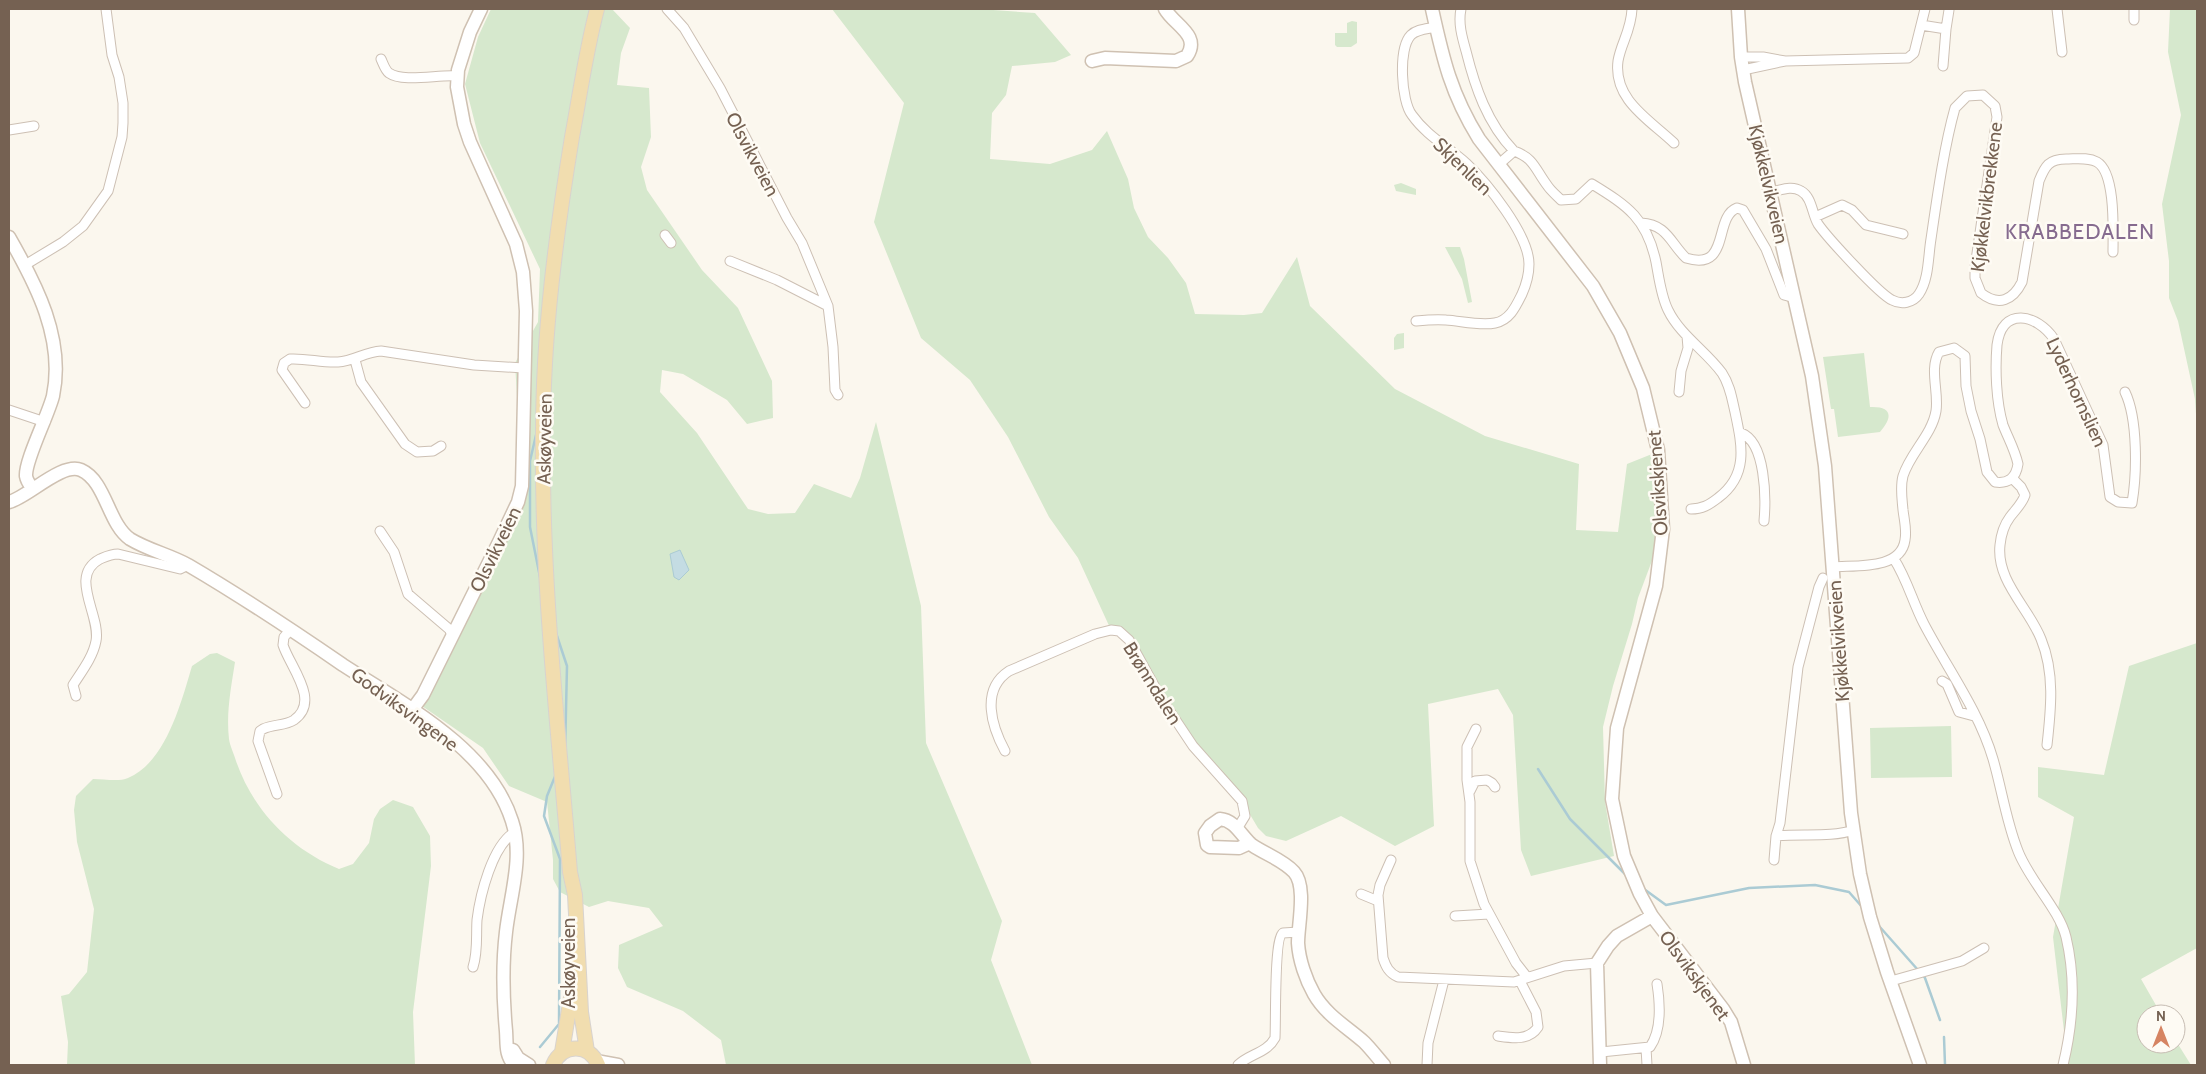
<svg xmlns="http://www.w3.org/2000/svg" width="2206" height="1074" viewBox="0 0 2206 1074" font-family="Cabin,sans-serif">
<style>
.green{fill:#d6e8cd}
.water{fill:#c4dce3;stroke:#abcbd4}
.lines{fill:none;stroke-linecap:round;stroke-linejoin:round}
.stream{stroke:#abcbd4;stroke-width:2.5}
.street-casing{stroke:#cdc0b4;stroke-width:11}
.secondary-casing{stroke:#cfc1b2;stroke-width:15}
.primary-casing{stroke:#d8d3cf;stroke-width:16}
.street{stroke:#fff;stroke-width:9}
.secondary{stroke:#fff;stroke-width:12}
.primary{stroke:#f1ddaf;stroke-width:14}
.labels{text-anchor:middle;stroke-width:5;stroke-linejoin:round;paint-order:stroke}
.street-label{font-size:19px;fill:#756152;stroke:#fefbf4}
.quarter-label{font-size:21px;letter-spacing:1px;fill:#866b8f;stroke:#fefbf4}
</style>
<rect width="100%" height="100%" fill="#fbf7ee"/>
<path class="green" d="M491,9H612L630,28L621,53L617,85L649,88L651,137L641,167L647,190L702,270L738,308L772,381L773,418L747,424L727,400L683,374L662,370L660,392L697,433L748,509L768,514L795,513L814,484L851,498L860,478L876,422L921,606L926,743L1002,921L991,960L1032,1065H726L721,1040L683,1011L627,987L618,968L619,945L663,926L649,908L608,901L589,907L560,892L553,879V860L547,802L509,786L483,748L422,706L523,498L515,363L538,322L540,269L480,143L465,84L478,37Z
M832,9H979L1035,13L1071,55L1055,62L1012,66L1006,95L992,113L990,159L1050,164L1092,150L1107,131L1128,179L1134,208L1148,237L1168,258L1186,283L1195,314L1244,315L1262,313L1297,257L1310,306L1395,389L1485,436L1579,464L1576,530L1618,532L1627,464L1652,454L1658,523L1656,550L1638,598L1632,624L1613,686L1603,727L1605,802L1614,856L1531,876L1521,850L1513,715L1498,689L1428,704L1434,826L1395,846L1341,816L1286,841L1266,836L1258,828L1242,801L1213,771L1129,640L1111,630L1078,558L1049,517L1008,437L970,380L921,338L874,222L904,103Z
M2170,9H2197V429L2195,399L2178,321L2169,298V261L2162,204L2181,115L2168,52Z
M1352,21L1357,22V43L1351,47H1337L1335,45V33H1347V23Z
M1401,183L1416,189V195L1396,191L1394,185Z
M1445,247H1460L1464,259L1472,302L1468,303L1462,279Z
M1404,333V348L1394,350V338L1397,334Z
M1864,353L1870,407C1891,406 1894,416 1880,432L1838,437L1834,409H1831L1823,357Z
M2197,643V948L2141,979L2161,1014H2146V1044H2176V1041L2191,1065H2068L2053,937L2074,817L2038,797V767L2104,775L2129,666Z
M217,653L235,662C231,688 226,713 229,739C230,746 234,754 236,761C253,810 290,849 339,869L353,864L369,843L374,819L380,809L393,800L413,807L430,836L431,866L413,1012L415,1065H67L68,1042L61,996L69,994L87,972L94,909L77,842L74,810L76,796L93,779C104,779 119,782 128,778C166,762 181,703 192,666L210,654Z
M1951,726L1952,777L1871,778L1870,728Z"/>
<path class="water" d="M680,550L689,570L679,580L674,577L670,554Z"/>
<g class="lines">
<path class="stream" d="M536,435L530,461V527L540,577
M556,633L567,666L565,753
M1538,769L1570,819L1626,875
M1644,889L1666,905L1749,888L1815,885L1849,892L1863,908
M1879,926L1918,970
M1922,974L1925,978L1940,1020
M1944,1037L1945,1065
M540,1047L559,1024L560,859L544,816L547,796L556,774"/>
<defs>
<path id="street" d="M667,9L684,28L720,88L787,218L802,243L828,306L833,347L835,390L838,395
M1461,9C1458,23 1462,37 1466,51C1475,87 1487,123 1514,151
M1632,9C1631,31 1621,43 1618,61C1613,100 1650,120 1674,143
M2057,9L2062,52
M2134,20V9
M1921,25L1946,29L1943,66
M1946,29L1949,10
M1741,57H1763L1785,61
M381,59C383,63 385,70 389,73C403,83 440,74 457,76
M1743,70L1785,61L1908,58L1914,53L1925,9
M9,130L34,126
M1498,165L1514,151C1534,158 1535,169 1547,185C1550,190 1556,195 1561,200L1576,199L1592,184C1628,206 1647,219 1656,262C1659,278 1661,296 1668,310C1680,335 1706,351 1722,373C1730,385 1732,399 1735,412C1742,445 1749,475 1718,498C1709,505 1702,509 1691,509
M1771,192C1781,190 1792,185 1801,191C1812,197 1812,214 1818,224C1827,237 1879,294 1892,300C1901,305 1913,303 1919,294C1929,279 1928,257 1931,239C1937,198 1944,147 1955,108L1967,96L1983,95L1995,106L1997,117L1975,267V278L1981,293C1999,307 2013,300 2022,282L2039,181C2045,166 2049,159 2066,159C2076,159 2088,157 2097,162C2116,173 2113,232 2113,252
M1815,217L1842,205L1852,210L1866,225L1903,234
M1641,223C1667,224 1671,244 1686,258C1731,272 1713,217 1737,208L1743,210L1766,249L1784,295L1795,298
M665,235L671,243
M730,261L777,280L828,306
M25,265L63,242L83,226L108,191L122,137L123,123V103L119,77L112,55L106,9
M1416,321C1426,320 1436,319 1446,320C1461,321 1480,326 1495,323C1510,320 1516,306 1522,294C1526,285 1529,274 1529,264C1529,235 1487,183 1466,163C1448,147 1426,135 1412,115C1401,101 1398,48 1411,35C1417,29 1427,29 1436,27
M355,360L361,382L405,444L417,452L433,451L441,446
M1679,392L1681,371L1688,348L1687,336
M305,403L282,370L284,363L290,359C306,358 322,363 338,362C354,361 365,352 381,351L474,365L524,368
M9,410L45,422
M1741,433C1766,442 1766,499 1764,521
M2012,478L2021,487L2025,495C2022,504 2016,509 2010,517C2004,525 2001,535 2000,545C1996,581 2029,608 2041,639C2055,673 2051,709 2047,745
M380,531L394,552L408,594L449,629L453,636
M1894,559C1907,579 1913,603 1924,624C1947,668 1979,711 1993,759C2002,790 2006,821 2018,851C2029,880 2059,909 2066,937C2076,979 2073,1024 2063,1065
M1833,567C1856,565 1901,570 1905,540C1907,530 1904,519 1903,510C1902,498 1900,487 1903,476C1910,453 1932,435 1936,411C1939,392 1929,369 1939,352L1954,348L1965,356L1966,386L1971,411L1980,439L1987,472L1995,482C2008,484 2016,478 2018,464C2015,450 2008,438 2003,425C1996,401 1995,369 1997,345C2002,306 2037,314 2054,339L2103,445L2110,497L2118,502L2132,503C2137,474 2138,419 2125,392
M1942,681L1947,684L1959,712L1974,716
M76,696L73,685C82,671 93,657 96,641C101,615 68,576 100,559C107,556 111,554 118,554L180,569L188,565
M1476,729L1467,747V780L1470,802V861L1484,904L1516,963L1527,977
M1005,751C992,727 980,690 1009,671L1095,634L1111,630L1119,631L1129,640L1161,698L1193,746L1242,801L1245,816L1237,829
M1470,791L1475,781L1487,780L1492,783L1495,787
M277,794L258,741L260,731L263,729C273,724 285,726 294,720C321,701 290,667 283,645L284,637L291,629
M1776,836C1801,833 1830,838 1854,830
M1391,860L1380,885L1378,895L1383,958C1386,967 1389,973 1398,977L1514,982L1564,966L1597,963
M1774,860L1776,836L1780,823L1798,667L1819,587L1823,578
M1361,894L1378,901
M1455,916L1489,914
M473,967C478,952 476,936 477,920C480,896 492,845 515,832
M1891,981L1962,961L1984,948
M1498,1036C1512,1038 1529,1041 1538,1027L1536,1012L1520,981
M1646,1048L1647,1065
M1601,1052L1650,1047C1662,1030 1660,1003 1657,984
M1238,1065C1249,1054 1267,1053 1275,1038C1276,1022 1274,938 1283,933L1299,932
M1427,1065L1428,1043L1444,980"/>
<path id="secondary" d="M1432,9C1443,59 1451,94 1479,139L1593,286L1620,333L1643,388L1658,450L1663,529L1656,586L1617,728L1612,799L1624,856L1640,894L1652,916L1723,1009L1731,1022L1744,1065
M1738,9L1741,57L1745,82L1812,376L1825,466L1851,813L1860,874L1870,917L1887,972L1920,1065
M1092,61L1105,58L1176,61L1187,56C1201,35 1174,25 1165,9
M9,237C36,284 65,339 53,396C48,416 25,460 26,476C27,482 30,485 33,489
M9,502C28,497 62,462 81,470C106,481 108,524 130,539C148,550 170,555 188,565C241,596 292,630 343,665C403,704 489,748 512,821C524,857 510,896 506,932C502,965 503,998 506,1031C507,1045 505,1054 514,1065
M412,710L423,695L499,542L518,502L522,486L526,311L523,272L516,244L470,142L464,124L457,87L458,70L470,32L481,9
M1250,843L1239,848L1210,847L1207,845L1205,833L1210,826L1220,819C1235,820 1242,837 1252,845C1265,854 1283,860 1294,872C1307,886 1298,925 1298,943C1299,960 1306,980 1314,994C1326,1015 1347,1027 1364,1042C1371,1049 1377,1057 1384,1065
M513,1050L518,1058L529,1065
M596,1061L618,1065
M1600,1065L1597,963L1608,946L1617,936L1652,916"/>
<path id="primary" d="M587,1051L581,1012L575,895L570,872C558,726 541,579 543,432C543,334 556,234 572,137C580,94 586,51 597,9
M562,1052L571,997V981
M553,1065C562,1043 590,1043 598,1065"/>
</defs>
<use href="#street" class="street-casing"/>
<use href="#secondary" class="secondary-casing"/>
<use href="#primary" class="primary-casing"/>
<use href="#street" class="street"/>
<use href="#secondary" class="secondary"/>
<use href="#primary" class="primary"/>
</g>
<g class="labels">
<g class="street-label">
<text transform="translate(753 154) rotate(62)" y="7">Olsvikveien</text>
<text transform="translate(1463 166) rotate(44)" y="7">Skjenlien</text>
<text transform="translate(1769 184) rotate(77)" y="7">Kjøkkelvikveien</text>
<text transform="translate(1986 197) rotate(-83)" y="7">Kjøkkelvikbrekkene</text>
<text transform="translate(2077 392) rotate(65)" y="7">Lyderhornslien</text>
<text transform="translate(544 439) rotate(-89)" y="7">Askøyveien</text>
<text transform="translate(1657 483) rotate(-94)" y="7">Olsvikskjenet</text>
<text transform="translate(495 549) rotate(-64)" y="7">Olsvikveien</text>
<text transform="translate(1838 641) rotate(-94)" y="7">Kjøkkelvikveien</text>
<text transform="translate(1153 683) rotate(58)" y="7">Brønndalen</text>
<text transform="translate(405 709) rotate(36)" y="7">Godviksvingene</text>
<text transform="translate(568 963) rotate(-90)" y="7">Askøyveien</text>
<text transform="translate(1695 975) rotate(54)" y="7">Olsvikskjenet</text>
</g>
<g class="quarter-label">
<text x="2080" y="239">KRABBEDALEN</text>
</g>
</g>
<rect width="2206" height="1074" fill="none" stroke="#756152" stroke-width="20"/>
<g transform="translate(2161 1029)"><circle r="24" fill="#fefbf4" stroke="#c7bdb3"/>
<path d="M0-4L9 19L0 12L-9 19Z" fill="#d68462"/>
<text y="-8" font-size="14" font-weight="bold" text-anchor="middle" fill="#756152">N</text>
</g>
</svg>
